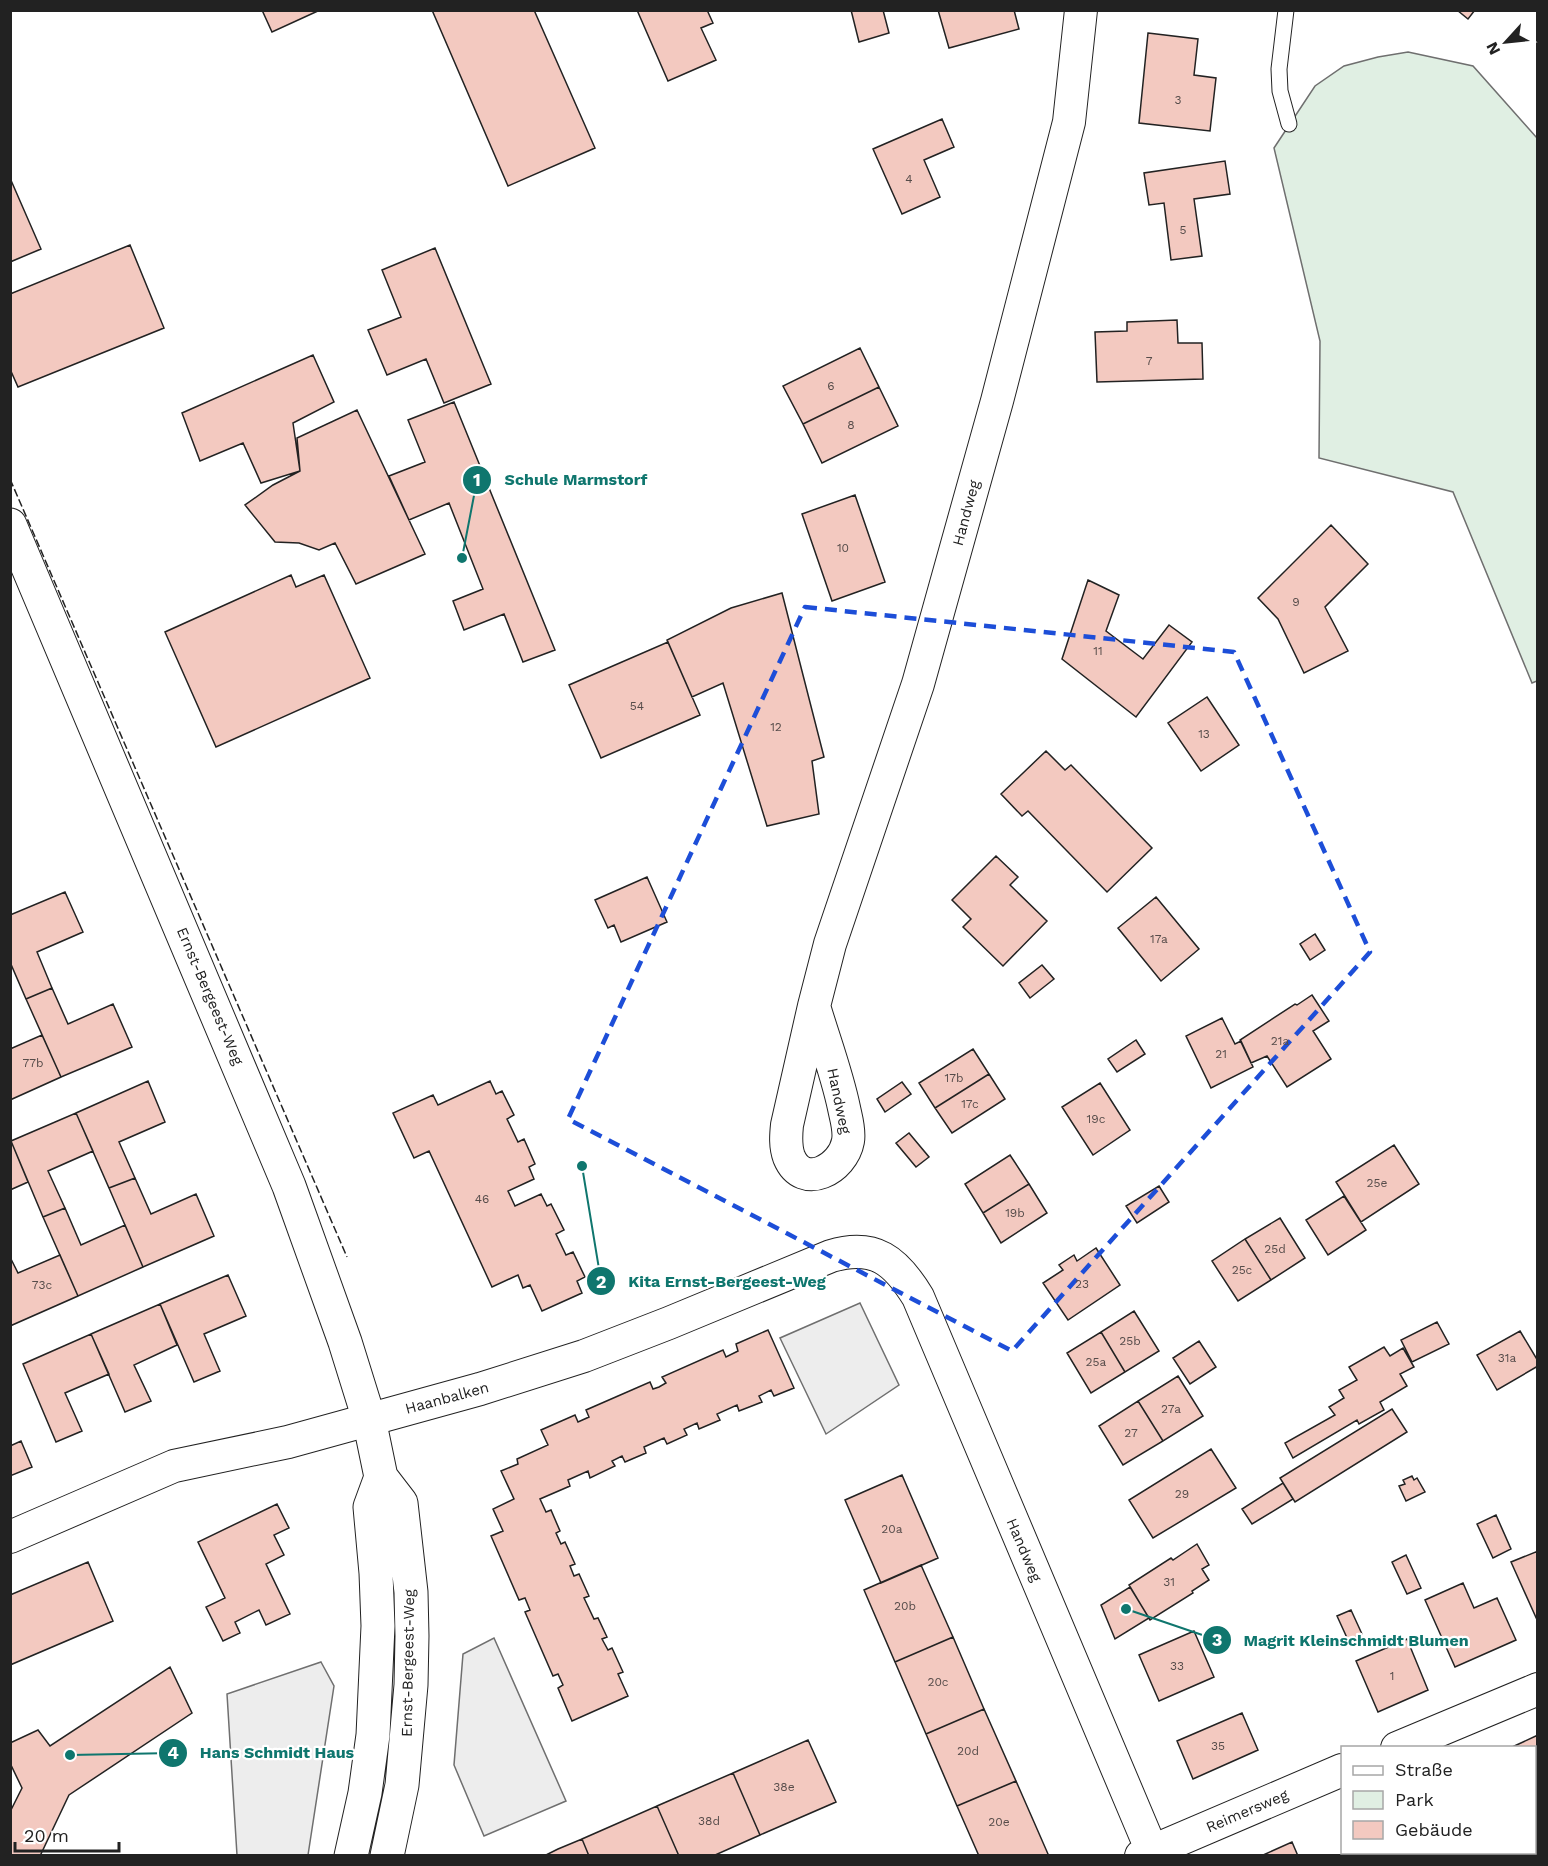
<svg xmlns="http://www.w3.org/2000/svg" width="1548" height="1866" viewBox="0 0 1548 1866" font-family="'Work Sans',sans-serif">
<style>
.green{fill:#e0efe3;stroke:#6f6f6f;stroke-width:1.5}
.parking{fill:#ededed;stroke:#6f6f6f;stroke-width:1.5}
.building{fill:#f3c9c0;stroke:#222;stroke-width:1.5}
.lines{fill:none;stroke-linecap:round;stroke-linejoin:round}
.service-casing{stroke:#222;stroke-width:17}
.minor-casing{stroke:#222;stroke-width:34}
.tertiary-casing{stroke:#222;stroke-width:35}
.service{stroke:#fff;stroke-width:15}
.minor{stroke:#fff;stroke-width:32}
.tertiary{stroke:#fff;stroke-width:33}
.fence{stroke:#222;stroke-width:1.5;stroke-dasharray:8 3;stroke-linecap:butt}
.marked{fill:none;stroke:#1d4ed8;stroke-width:4.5;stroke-dasharray:12 8;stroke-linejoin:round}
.labels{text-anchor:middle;stroke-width:4.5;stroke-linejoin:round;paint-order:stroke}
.number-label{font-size:12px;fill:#564c4a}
.street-label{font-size:15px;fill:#222;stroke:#fff}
.leader{fill:none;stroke:#0f766e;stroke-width:2}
.callout-dot{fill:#0f766e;stroke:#fff;stroke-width:2}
.mark-label{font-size:18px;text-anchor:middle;font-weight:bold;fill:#fff}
.callout-label{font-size:16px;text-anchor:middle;font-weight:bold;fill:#0f766e;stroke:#fff;stroke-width:4.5;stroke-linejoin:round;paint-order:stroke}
</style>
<rect width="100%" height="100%" fill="#fff"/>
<path class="green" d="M1408,52L1473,66L1537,138V681L1532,683L1453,492L1319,458L1320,341L1274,148L1315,86L1344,66L1378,57Z"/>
<path class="parking" d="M860,1303L899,1385L826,1434L780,1338Z
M494,1638L566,1801L484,1836L454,1765L463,1654Z
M321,1662L334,1686L308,1855H237L227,1694Z"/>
<path class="building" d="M262,10H320L272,32Z
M432,10H534L595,148L508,186Z
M637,10H707L713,23L701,28L716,60L668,81Z
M851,10H883L889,33L859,42Z
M938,10H1014L1019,29L949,48Z
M1457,10H1475L1468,19Z
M1148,33L1198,39L1194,75L1216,78L1210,131L1139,123Z
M942,119L954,147L924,160L940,197L902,214L873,149Z
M1225,161L1230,194L1194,199L1202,256L1171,260L1164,203L1149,205L1144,173Z
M10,178L41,249L10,262Z
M130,245L164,328L18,387L10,369V294Z
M435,248L491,384L444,403L426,359L387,375L368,330L401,317L382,270Z
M1177,320L1178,343H1202L1203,379L1097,382L1095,332L1127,331V322Z
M860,348L879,387L803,424L783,386Z
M313,355L334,402L293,423L300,471L261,483L243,443L200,461L182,413Z
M879,387L898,426L822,463L803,424Z
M454,402L555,650L523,662L504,614L464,630L453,601L483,589L449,503L409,520L389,476L425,462L408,420Z
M357,410L425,554L356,584L335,543L319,550L299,543L275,542L245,505L273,485L300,471L297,438Z
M855,495L885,582L832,601L802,514Z
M1331,525L1368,564L1325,607L1348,651L1304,673L1278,619L1258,598Z
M291,575L296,587L324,575L370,678L216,747L165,632Z
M1088,580L1119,595L1106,631L1143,659L1169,625L1192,642L1136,717L1062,659Z
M782,593L824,757L812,761L819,814L767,826L723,683L692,697L667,640L731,608Z
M668,642L700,715L601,758L569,685Z
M1207,697L1239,745L1201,771L1168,723Z
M1046,751L1065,770L1071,765L1152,848L1107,892L1028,811L1022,816L1001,794Z
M996,856L1018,877L1010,885L1047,921L1003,966L963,927L971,919L952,900Z
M647,877L667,922L621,942L614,925L608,928L595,900Z
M65,892L83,932L37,952L52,988L26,999L10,962V915Z
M1156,897L1199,949L1161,981L1118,928Z
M1315,934L1325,950L1310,960L1300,944Z
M1042,965L1054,979L1030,998L1019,983Z
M52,988L68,1024L113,1004L132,1047L61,1077L26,999Z
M1312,995L1329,1021L1313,1031L1331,1059L1287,1087L1267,1056L1251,1063L1240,1040L1295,1004L1297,1005Z
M1222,1018L1235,1044L1241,1041L1253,1067L1211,1088L1186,1036Z
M42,1035L61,1077L10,1100V1049Z
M1136,1040L1145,1054L1117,1072L1108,1059Z
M973,1049L989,1074L935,1108L919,1083Z
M989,1074L1005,1099L952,1133L935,1108Z
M148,1081L165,1122L119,1142L135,1178L109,1188L76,1113Z
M490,1081L496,1094L502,1091L514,1115L507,1119L518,1142L524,1139L535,1164L529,1167L534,1179L508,1191L515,1206L541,1194L547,1206L551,1204L564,1230L556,1234L566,1255L573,1252L585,1277L577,1281L582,1293L542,1311L530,1285L523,1288L518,1275L492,1287L429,1151L414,1158L393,1113L433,1095L438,1105Z
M902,1082L911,1094L885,1112L877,1099Z
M1100,1083L1130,1130L1093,1155L1062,1107Z
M76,1113L93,1151L48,1171L65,1208L43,1217L11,1141Z
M909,1133L929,1157L916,1167L896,1143Z
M11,1141L28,1182L10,1190V1141Z
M1394,1145L1419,1184L1361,1222L1336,1182Z
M1010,1155L1029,1184L983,1213L965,1184Z
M135,1178L151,1214L196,1194L214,1236L143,1267L109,1188Z
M1029,1184L1047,1213L1001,1243L983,1213Z
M1159,1186L1169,1202L1137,1223L1126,1206Z
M1344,1196L1366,1230L1328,1255L1306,1220Z
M65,1208L81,1245L125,1225L143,1267L78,1296L43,1217Z
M1280,1218L1305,1258L1271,1280L1245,1239Z
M1245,1239L1271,1280L1238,1301L1212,1261Z
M1096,1248L1120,1285L1068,1320L1043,1283L1063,1270L1059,1265L1074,1255L1077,1261Z
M60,1255L78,1296L10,1326V1257L18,1273Z
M228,1275L246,1316L204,1334L220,1371L194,1382L160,1304Z
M160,1304L177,1345L134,1365L151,1401L125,1412L91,1334Z
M1134,1311L1159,1351L1125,1372L1101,1332Z
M1437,1322L1449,1344L1412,1362L1401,1340Z
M768,1330L794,1388L774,1396L771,1390L759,1396L762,1402L739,1411L737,1405L717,1414L720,1420L699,1429L697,1423L684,1429L687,1435L667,1444L664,1438L644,1447L646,1453L625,1462L622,1456L612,1461L615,1466L590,1478L588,1471L568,1480L570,1486L540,1499L546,1512L551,1510L560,1531L556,1533L561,1544L565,1542L575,1564L570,1566L574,1576L579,1574L589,1596L584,1598L594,1619L598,1618L607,1637L602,1639L608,1650L612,1648L623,1672L618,1674L628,1696L572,1721L558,1688L563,1685L558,1674L553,1676L525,1612L530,1610L525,1598L519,1600L491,1536L503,1531L493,1509L514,1499L501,1471L518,1464L517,1459L548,1445L541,1430L575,1415L578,1422L589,1417L586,1410L650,1382L653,1389L659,1387L666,1383L662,1377L723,1350L726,1357L738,1351L736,1344Z
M1520,1331L1538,1361V1366L1497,1390L1477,1355Z
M1101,1332L1125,1372L1091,1393L1067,1353Z
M91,1334L109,1374L65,1393L82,1431L56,1442L23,1364Z
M1199,1341L1216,1367L1190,1384L1173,1358Z
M1384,1347L1390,1356L1403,1348L1414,1367L1400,1374L1407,1386L1380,1402L1384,1410L1359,1424L1357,1420L1293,1458L1285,1443L1335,1415L1329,1407L1344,1398L1339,1390L1357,1380L1349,1367Z
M1178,1376L1203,1416L1163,1441L1138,1401Z
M1138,1401L1163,1441L1123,1465L1099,1426Z
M1392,1409L1407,1432L1295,1502L1280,1478Z
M21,1441L32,1467L10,1476V1446Z
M1211,1449L1236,1488L1153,1538L1129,1500Z
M902,1475L938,1558L881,1583L845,1500Z
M1412,1476L1414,1480L1417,1478L1425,1492L1406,1501L1399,1486L1405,1484L1403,1480Z
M1283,1483L1293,1499L1252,1524L1242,1509Z
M277,1504L289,1528L274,1535L284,1555L266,1564L290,1614L266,1625L259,1610L235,1622L240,1633L223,1641L206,1607L225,1598L198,1542Z
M1496,1515L1511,1549L1493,1558L1477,1524Z
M1197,1544L1209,1565L1202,1569L1209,1580L1192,1591L1193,1593L1150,1620L1129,1585L1171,1558L1173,1560Z
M1538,1551V1622L1511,1562Z
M1406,1555L1421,1588L1407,1594L1392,1562Z
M88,1562L113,1621L10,1665V1595Z
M921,1565L953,1637L895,1662L864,1590Z
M1463,1583L1474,1608L1497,1598L1516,1640L1455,1667L1425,1600Z
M1130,1587L1149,1618L1115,1639L1101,1605Z
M1351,1610L1362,1634L1348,1640L1337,1616Z
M1194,1631L1214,1677L1159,1701L1139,1655Z
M953,1637L984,1709L926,1734L895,1662Z
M1407,1639L1428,1690L1378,1712L1356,1661Z
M170,1667L192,1713L69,1795L40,1856H10V1812L22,1788L10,1763V1743L38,1730L50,1746Z
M984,1709L1016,1781L957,1806L926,1734Z
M1242,1713L1258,1750L1193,1779L1177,1741Z
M1538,1735V1826L1534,1827V1748H1510Z
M808,1740L836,1802L760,1835L733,1773Z
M733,1773L760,1835L713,1856H679L657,1806Z
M1016,1781L1048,1854L1043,1856H979L957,1806Z
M657,1806L679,1856H589L582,1839Z
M582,1839L589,1856H544L558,1849Z
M1292,1842L1298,1856H1261Z"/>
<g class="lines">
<defs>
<path id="service" d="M1286,10L1279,69L1280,91L1289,124"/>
<path id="minor" d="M814,1006C824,1040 837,1074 844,1108C846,1118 850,1130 848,1141C843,1169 803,1191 789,1157C785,1146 786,1135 787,1125L814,1006L830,944L918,684L997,401L1069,122L1081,10
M10,1537L174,1466L288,1442L480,1389L584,1356L669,1323L831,1256C875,1243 896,1261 918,1297L1154,1856
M1397,1748L1538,1689
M1141,1856L1342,1770"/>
<path id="tertiary" d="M10,525L289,1186L345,1342L369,1419L381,1477L401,1503L411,1592L412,1636L411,1685L402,1785L387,1856
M351,1856L365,1793L373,1735L378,1626L376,1573L370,1507L381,1477"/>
</defs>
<use href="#service" class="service-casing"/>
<use href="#minor" class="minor-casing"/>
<use href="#tertiary" class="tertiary-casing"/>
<use href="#service" class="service"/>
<use href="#minor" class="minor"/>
<use href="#tertiary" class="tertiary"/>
<path class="fence" d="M10,479L347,1257"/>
</g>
<path class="marked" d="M805,607L1234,652L1370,952L1012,1351L568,1119Z"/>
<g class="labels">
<g class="number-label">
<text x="1178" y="104">3</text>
<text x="909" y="183">4</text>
<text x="1183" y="234">5</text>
<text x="1149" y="365">7</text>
<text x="831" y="390">6</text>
<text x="851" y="429">8</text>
<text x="843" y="552">10</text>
<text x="1296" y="606">9</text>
<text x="1098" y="655">11</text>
<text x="637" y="710">54</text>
<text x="776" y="731">12</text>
<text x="1204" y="738">13</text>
<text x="1159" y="943">17a</text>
<text x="1280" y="1045">21a</text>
<text x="1221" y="1058">21</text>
<text x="33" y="1067">77b</text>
<text x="954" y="1082">17b</text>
<text x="970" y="1108">17c</text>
<text x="1096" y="1123">19c</text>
<text x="1377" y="1187">25e</text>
<text x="482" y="1203">46</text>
<text x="1015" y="1217">19b</text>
<text x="1275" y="1253">25d</text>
<text x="1242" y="1274">25c</text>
<text x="1082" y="1288">23</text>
<text x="42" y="1289">73c</text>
<text x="1130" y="1345">25b</text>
<text x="1507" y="1362">31a</text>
<text x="1096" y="1366">25a</text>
<text x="1171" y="1413">27a</text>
<text x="1131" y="1437">27</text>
<text x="1182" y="1498">29</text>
<text x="892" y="1533">20a</text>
<text x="1169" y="1586">31</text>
<text x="905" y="1610">20b</text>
<text x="1177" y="1670">33</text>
<text x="1392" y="1680">1</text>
<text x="938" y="1686">20c</text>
<text x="1218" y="1750">35</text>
<text x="968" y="1755">20d</text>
<text x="784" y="1791">38e</text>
<text x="709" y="1825">38d</text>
<text x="999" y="1826">20e</text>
</g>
<g class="street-label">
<text transform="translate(966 513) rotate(-75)" y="5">Handweg</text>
<text transform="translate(210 996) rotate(67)" y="5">Ernst-Bergeest-Weg</text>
<text transform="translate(839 1101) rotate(78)" y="5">Handweg</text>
<text transform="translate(447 1398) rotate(-15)" y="5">Haanbalken</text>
<text transform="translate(1024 1550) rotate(67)" y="5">Handweg</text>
<text transform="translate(408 1663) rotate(-89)" y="5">Ernst-Bergeest-Weg</text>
<text transform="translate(1247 1811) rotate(-23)" y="5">Reimersweg</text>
</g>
</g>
<path class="leader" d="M462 558L477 480M582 1166L601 1281M1126 1609L1217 1640M70 1755L173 1753"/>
<g class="callout-dot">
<circle cx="462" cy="558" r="6"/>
<circle cx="582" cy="1166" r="6"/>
<circle cx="1126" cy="1609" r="6"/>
<circle cx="70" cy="1755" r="6"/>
<circle cx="477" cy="480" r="15"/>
<circle cx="601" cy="1281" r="15"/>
<circle cx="1217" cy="1640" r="15"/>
<circle cx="173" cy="1753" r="15"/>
</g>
<g class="mark-label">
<text x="477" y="486">1</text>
<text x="601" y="1288">2</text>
<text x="1217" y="1646">3</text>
<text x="173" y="1759">4</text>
</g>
<g class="callout-label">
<text x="576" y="485">Schule Marmstorf</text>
<text x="727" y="1287">Kita Ernst-Bergeest-Weg</text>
<text x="1356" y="1646">Magrit Kleinschmidt Blumen</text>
<text x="277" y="1758">Hans Schmidt Haus</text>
</g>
<rect width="1548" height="1866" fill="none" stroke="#222222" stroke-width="24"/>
<rect x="1341" y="1746" width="195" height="108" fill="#ffffff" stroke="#a7a7a7" stroke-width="1.5"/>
<rect x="1353" y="1766" width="30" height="9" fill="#ffffff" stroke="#a7a7a7" stroke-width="1.5"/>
<text x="1395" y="1776" font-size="18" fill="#222222">Straße</text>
<rect x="1353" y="1791" width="30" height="18" fill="#e0efe3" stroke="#a7a7a7" stroke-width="1.5"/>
<text x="1395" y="1806" font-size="18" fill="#222222">Park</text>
<rect x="1353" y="1821" width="30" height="18" fill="#f3c9c0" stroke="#a7a7a7" stroke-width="1.5"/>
<text x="1395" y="1836" font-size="18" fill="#222222">Gebäude</text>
<g transform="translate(1506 42) rotate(243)" stroke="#ffffff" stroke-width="4.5" paint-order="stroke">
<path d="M0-4.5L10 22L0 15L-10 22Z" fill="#222222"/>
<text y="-9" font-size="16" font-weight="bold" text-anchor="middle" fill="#222222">N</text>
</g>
<path d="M15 1842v9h104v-9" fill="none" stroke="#222222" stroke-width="3"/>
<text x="24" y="1842" font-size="18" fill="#222222" stroke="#ffffff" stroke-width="4.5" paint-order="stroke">20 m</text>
</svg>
